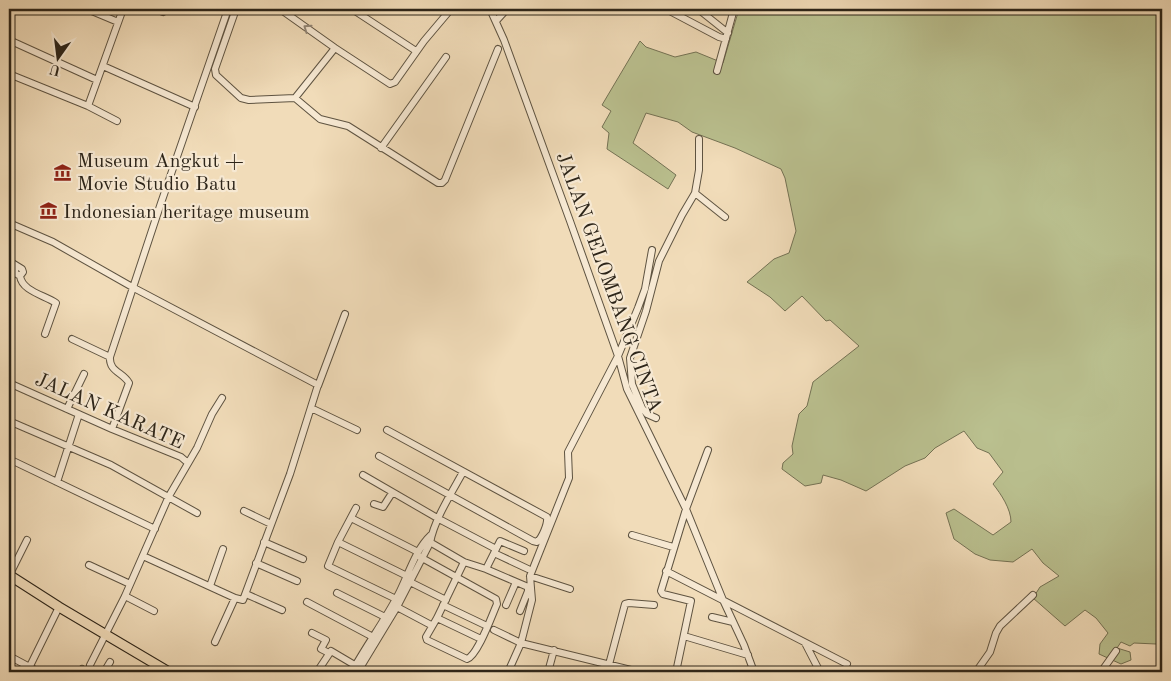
<svg xmlns="http://www.w3.org/2000/svg" width="1171" height="681" viewBox="0 0 1171 681" font-family="'Old Standard TT',serif">
<style>
.green{fill:#bac08f;stroke:#747254}
.lines{fill:none;stroke-linecap:round;stroke-linejoin:round}
.minor-casing{stroke:#5e5341;stroke-width:8}
.major-casing{stroke:#2d2519;stroke-width:11}
.minor{stroke:#f6e8d2;stroke-width:6}
.major{stroke:#f1dcb9;stroke-width:9}
.oneway{stroke:#928676}
.labels{text-anchor:middle;stroke-width:4.5;stroke-linejoin:round;paint-order:stroke}
.poi-label{font-size:20px;fill:#2d2519;stroke:#f6e8d2;text-anchor:start}
.street-label{font-size:20px;fill:#2d2519;stroke:#f6e8d2}
</style>
<rect width="100%" height="100%" fill="#f1dcb9"/>
<filter id="stains"><feTurbulence type="fractalNoise" baseFrequency=".004" numOctaves="4"/><feColorMatrix values="0 0 0 0 .2 0 0 0 0 .09 0 0 0 0 .02 0 0 0 .5 -.17"/></filter>
<radialGradient id="worn" r=".72"><stop offset=".6" stop-color="#630" stop-opacity="0"/><stop offset="1" stop-color="#630" stop-opacity=".3"/></radialGradient>
<path class="green" d="M739,9H1162V636L1156,644L1134,643L1130,646L1121,642L1117,648L1130,652L1131,660L1121,664L1099,654L1100,644L1108,633L1096,618L1085,610L1065,626L1033,598L1040,587L1059,576L1043,563L1032,549L1013,562L990,560L975,554L954,539L946,513L954,509L993,535L1011,522C1011,509 1001,494 993,484L1003,472L989,453L977,448L964,431L935,448L925,458L905,466L866,491L841,480L823,475L821,483L805,486L782,469L783,463L793,454L792,446L799,414L807,406L813,382L859,346L830,320L826,321L802,296L785,311L770,297L747,282L774,259L789,253L796,231L785,178L781,169L735,148L692,132L678,122L646,113L633,143L676,175L668,189L607,149L609,133L602,127L611,111L602,105L640,41L646,47L675,57L696,52L723,63Z"/>
<g class="lines">
<defs>
<path id="minor" d="M87,9L118,22
M156,9L163,12
M236,9L215,69L216,75L241,98L249,100L295,98L320,119L348,126L438,183H442L445,180L498,49
M280,9L335,48L390,84L395,82L424,41L451,9
M490,9L504,40L570,221L618,356L627,389L686,509L723,600L744,645L754,672
M666,9L719,37L726,39
M698,9L728,33
M355,11L416,51
M496,21L507,9
M9,40L97,80
M103,66L195,107
M717,71L734,9
M9,74L88,106L117,121
M295,98L335,48
M88,106L123,9
M381,148L446,57
M695,193L725,217
M9,223L53,242L134,288L318,385L290,474L243,600L235,598L143,556
M9,261L22,269L23,272L20,276L15,273V269L17,267
M20,276C22,291 44,295 56,303L45,334
M72,339L110,357
M9,383L112,429L181,457L188,463
M318,386L345,314
M311,408L357,430
M67,409L84,374
M656,418L647,414L642,408L632,384L630,358L646,311L659,261L682,215L695,193L699,170V139
M9,421L111,465L197,513
M112,429L129,383C123,372 109,372 110,357L161,203L228,9
M379,456L533,541L537,542C542,538 548,524 547,517L387,430
M9,459L155,529
M363,475L439,519L496,549
M57,482L79,414
M374,504L383,507L392,493
M356,508L338,542L328,566L396,599
M244,511L271,524
M351,518L418,552
M632,535L673,547
M428,541L464,562L486,569L528,587V591L520,611
M264,542L303,559
M338,542L411,578
M494,553L528,569
M417,555L422,558L496,599L497,604C492,615 478,655 467,659L427,640L426,637L437,618L464,562
M256,563L297,581
M89,565L130,584
M486,569L500,541L524,551
M666,571L847,664
M9,576L27,540
M530,576L570,589
M406,580L446,600
M210,586L223,549
M337,593L385,617
M246,594L282,610
M125,596L154,611
M307,602L373,637
M443,605L487,626
M506,605L516,582
M397,607L431,625
M712,617L733,622
M437,618L481,639
M494,630L521,643L532,600L530,576L569,478L568,452L618,356L638,308L645,289L652,250
M312,633L326,640L321,649L329,653
M684,636L748,655
M215,642L235,598
M805,643L820,672
M9,656L39,672
M90,665L125,596L169,496L197,448L212,414L222,398
M30,666L59,607
M79,672L82,669
M104,672L110,662
M280,672H281
M317,672L331,651L358,667
M349,672L354,668C368,643 385,620 398,595C408,576 415,550 431,535
M357,672L360,668L397,607L430,543C434,520 452,492 463,472
M508,672L521,643L639,672
M548,672L554,650
M607,672L625,604L629,603L654,605
M676,672L691,601L663,594L661,591L686,509L708,450
M976,672L990,652L996,633L1000,626L1033,595
M1101,672L1116,651"/>
<path id="major" d="M9,575L59,607L169,672"/>
</defs>
<use href="#minor" class="minor-casing"/>
<use href="#major" class="major-casing"/>
<use href="#minor" class="minor"/>
<use href="#major" class="major"/>
</g>
<defs><path id="oneway-chevron" d="M-2-3.5L2.5 0L-2 3.5" fill="none" stroke-width="1.6" stroke-linecap="round" stroke-linejoin="round" transform="scale(1.25)"/></defs>
<use class="oneway" href="#oneway-chevron" transform="translate(307 28) rotate(-145)"/>
<defs>
<symbol id="museum-bare" viewBox="-9 -9 18 18"><path d="M0-6L6-3V-2H-6V-3ZM-5-1h2V3h-2ZM-1-1h2V3h-2ZM3-1h2V3H3ZM-6 4H6V6H-6Z" fill="#8f2418" stroke="#f6e8d2" stroke-width="2.5" paint-order="stroke"/></symbol>
</defs>
<g fill-rule="evenodd">
<use href="#museum-bare" x="50" y="160" width="25" height="25"/>
<use href="#museum-bare" x="36" y="198" width="25" height="25"/>
</g>
<g class="labels">
<g class="poi-label">
<text x="77" y="167">Museum Angkut +<tspan x="77" dy="23">Movie Studio Batu</tspan></text>
<text x="63" y="218">Indonesian heritage museum</text>
</g>
<g class="street-label">
<text transform="translate(610 282) rotate(70)" y="7">JALAN GELOMBANG CINTA</text>
<text transform="translate(110 410) rotate(24)" y="7">JALAN KARATE</text>
</g>
</g>
<rect width="1171" height="681" fill="none" stroke="#f1dcb9" stroke-width="30"/>
<rect x="10" y="10" width="1151" height="661" fill="none" stroke="#2d2519" stroke-width="2.5"/>
<rect x="15" y="15" width="1141" height="651" fill="none" stroke="#2d2519"/>
<g transform="translate(58 58) rotate(194)" stroke="#f6e8d2" stroke-width="4" paint-order="stroke">
<path d="M0-4L9 19L0 12L-9 19Z" fill="#2d2519"/>
<text y="-8" font-size="14" font-weight="bold" text-anchor="middle" fill="#2d2519">U</text>
</g>
<rect width="100%" height="100%" filter="url(#stains)"/>
<rect width="100%" height="100%" fill="url(#worn)"/>
</svg>
